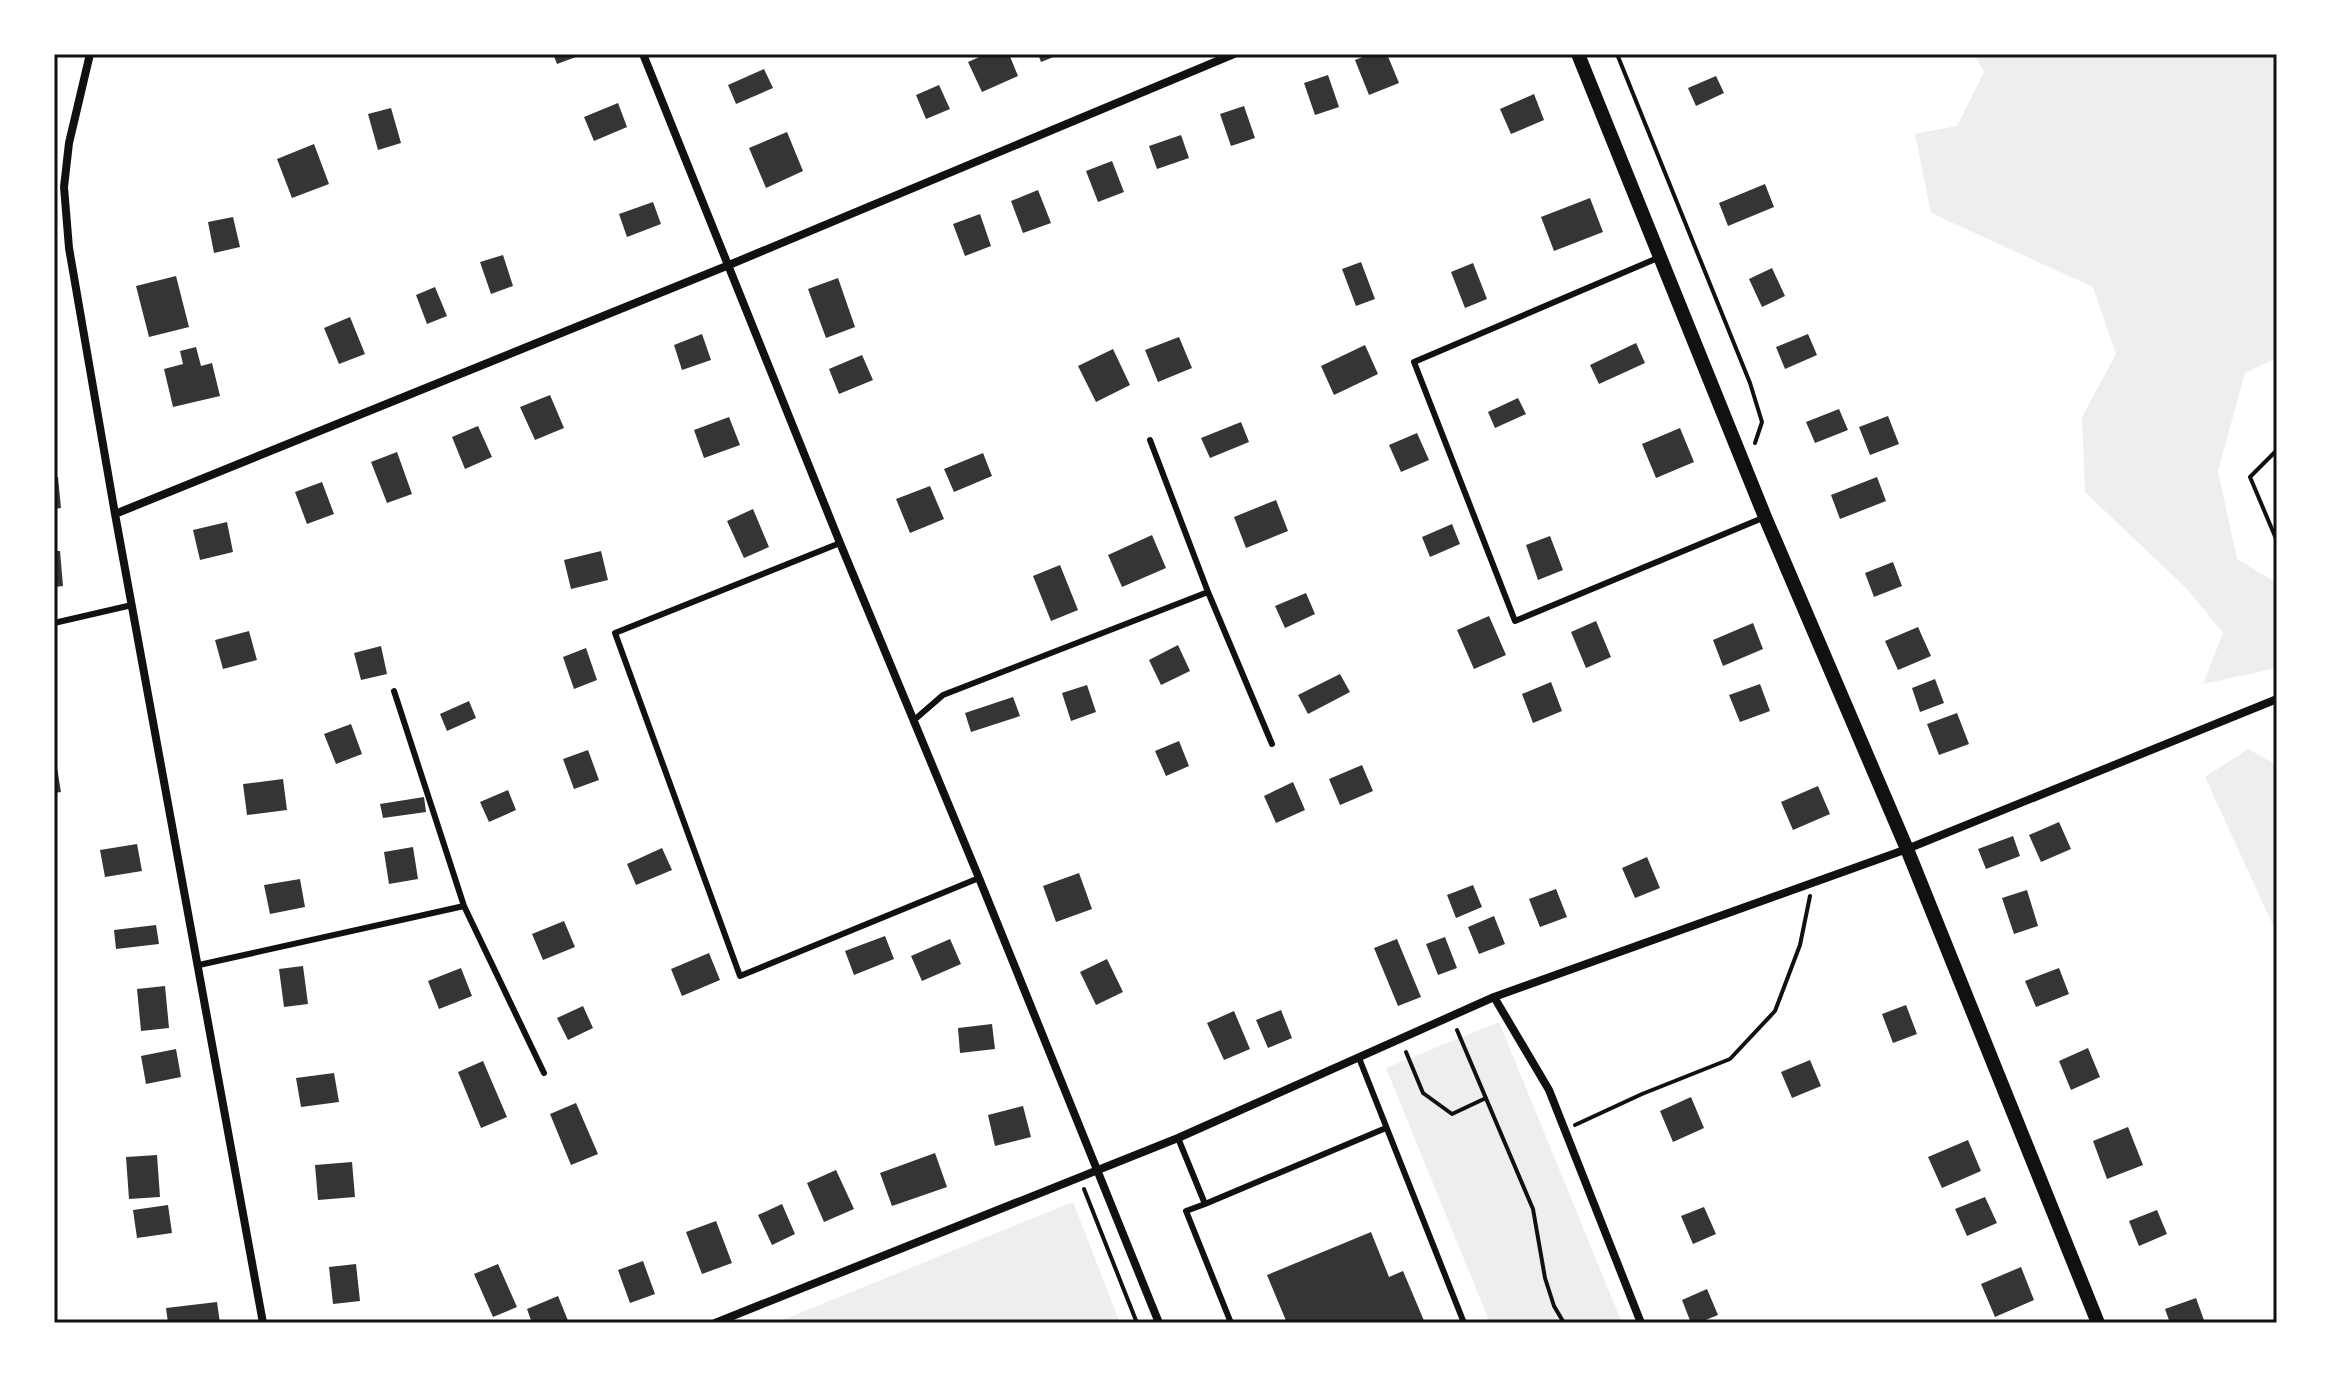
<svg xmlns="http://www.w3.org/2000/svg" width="2331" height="1377" viewBox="0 0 2331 1377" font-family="Commissioner,sans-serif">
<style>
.green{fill:#eee}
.building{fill:#353535}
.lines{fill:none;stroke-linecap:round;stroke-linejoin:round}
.path{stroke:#111;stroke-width:4}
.service{stroke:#111;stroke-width:6}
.minor{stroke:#111;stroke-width:8}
.tertiary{stroke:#111;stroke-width:14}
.neatline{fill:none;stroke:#111;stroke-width:3}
</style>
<rect width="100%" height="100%" fill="#fff"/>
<path class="green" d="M1974,54H2277V358L2245,373L2218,471L2237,559L2277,583V668L2203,684L2223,633L2187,589L2085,492L2082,417L2116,354L2093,287L1931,213L1915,134L1957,126L1984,72Z
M2248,749L2277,765V934L2205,777Z
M1499,1022L1622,1323H1490L1386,1068Z
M1073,1202L1120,1323H775Z"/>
<path class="building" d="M553,54H584L557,64Z
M986,54H1009L1018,76L982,92L968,62Z
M1038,54H1061L1041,62Z
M1370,54H1387L1399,83L1369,95L1355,60Z
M764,69L773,88L736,104L728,85Z
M1328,75L1339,107L1315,115L1304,83Z
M1716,76L1724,93L1696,106L1688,88Z
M939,85L950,109L926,119L916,95Z
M1534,94L1544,120L1511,134L1500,109Z
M618,103L627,127L594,141L584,117Z
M1244,106L1255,138L1231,146L1220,114Z
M391,108L401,143L378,150L368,114Z
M787,132L803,171L766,188L749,148Z
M1181,135L1189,158L1157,169L1149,146Z
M314,144L329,184L292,198L277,159Z
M1112,161L1124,192L1098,202L1086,171Z
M1765,184L1774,207L1728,226L1719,203Z
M1038,190L1051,223L1023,233L1011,201Z
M1590,198L1603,232L1554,251L1541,217Z
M653,202L661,224L627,237L619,214Z
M980,214L991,246L965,256L953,224Z
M233,217L240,247L214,253L208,222Z
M503,255L513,286L491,294L480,262Z
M1361,262L1375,299L1356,306L1342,269Z
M1473,263L1487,299L1465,308L1451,272Z
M1772,268L1785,296L1762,307L1749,279Z
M176,276L189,327L149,337L136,286Z
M838,278L855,327L826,338L808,289Z
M435,287L447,316L427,324L416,295Z
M350,317L365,354L339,364L324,328Z
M702,334L711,360L682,370L674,345Z
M1808,334L1817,355L1785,369L1776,347Z
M1179,337L1192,368L1158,382L1145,350Z
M1636,343L1645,363L1599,384L1590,365Z
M1365,345L1378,374L1334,395L1321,366Z
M196,347L201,366L212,363L220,396L173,407L164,369L183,364L180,351Z
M1113,349L1130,385L1096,402L1078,366Z
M862,355L873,380L839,394L829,369Z
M550,395L564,428L535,440L520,407Z
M1518,398L1526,414L1495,428L1488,412Z
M1839,409L1848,430L1815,443L1806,422Z
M1888,416L1899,444L1870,455L1859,427Z
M729,417L740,445L704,458L694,430Z
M1241,422L1249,442L1210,458L1201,438Z
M478,426L492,457L465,469L452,437Z
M1680,428L1694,462L1656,478L1642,444Z
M1417,433L1429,460L1401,472L1389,445Z
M397,452L412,494L387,503L371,462Z
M983,453L992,476L954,492L944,469Z
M54,477H58L61,508L54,509Z
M1877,477L1886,501L1840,519L1831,495Z
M322,482L334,514L307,524L295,492Z
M930,486L944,519L910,533L896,499Z
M1276,500L1288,531L1246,548L1234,517Z
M753,509L769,547L744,558L727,521Z
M227,522L233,552L200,560L193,530Z
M1452,524L1460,544L1430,557L1422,537Z
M1152,535L1166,568L1122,587L1108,555Z
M1550,536L1563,570L1538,580L1526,545Z
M54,551H60L63,586L54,587Z
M601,551L608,580L571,589L564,560Z
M1893,562L1902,586L1874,597L1865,573Z
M1060,565L1078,610L1051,621L1033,576Z
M1306,593L1315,614L1285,628L1275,606Z
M1489,616L1506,655L1474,669L1457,630Z
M1596,621L1611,657L1586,668L1571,632Z
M1753,623L1763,649L1723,666L1713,640Z
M1918,627L1931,656L1898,670L1885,641Z
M249,631L257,660L223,669L215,640Z
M1178,645L1190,671L1161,685L1149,660Z
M381,646L387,674L361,680L354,653Z
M586,648L597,680L574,689L563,657Z
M1340,674L1350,692L1308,714L1298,695Z
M1935,679L1944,703L1920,712L1912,688Z
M1551,682L1562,711L1533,723L1522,694Z
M1760,684L1770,711L1740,722L1729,695Z
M1087,685L1096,712L1071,721L1062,693Z
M1013,697L1020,716L971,732L965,713Z
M469,701L476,718L447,731L440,714Z
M1957,713L1969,744L1939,755L1927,724Z
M351,724L362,754L336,764L324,734Z
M1179,741L1189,766L1166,776L1155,751Z
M54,749L61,792L54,793Z
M588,750L599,780L574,789L563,759Z
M1362,765L1373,791L1340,805L1329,779Z
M283,779L287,810L247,815L243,784Z
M1293,782L1305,810L1276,823L1264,796Z
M1818,786L1830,814L1793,830L1781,802Z
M508,790L516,810L489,822L480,802Z
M424,797L426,812L383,818L380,804Z
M2059,822L2071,849L2041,862L2029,835Z
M2013,836L2020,856L1986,869L1978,849Z
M137,844L142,871L105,877L100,850Z
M413,847L418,879L389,884L384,852Z
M662,848L672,870L636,885L627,864Z
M1647,857L1660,888L1635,898L1622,868Z
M1079,873L1092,909L1056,922L1043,886Z
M300,879L305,907L270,914L264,885Z
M1473,885L1482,907L1456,918L1447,895Z
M1556,889L1567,917L1540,927L1529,899Z
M2027,890L2038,926L2014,934L2002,898Z
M1494,916L1505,944L1479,954L1468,927Z
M564,921L575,947L543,960L532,934Z
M156,925L159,944L116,949L114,930Z
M885,936L894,959L854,975L845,951Z
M1445,937L1457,968L1438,975L1426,944Z
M950,939L961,964L922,981L911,956Z
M1397,939L1421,997L1398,1006L1374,948Z
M709,953L720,980L682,996L671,969Z
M1107,959L1123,992L1096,1005L1080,972Z
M303,966L308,1004L284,1007L279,969Z
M461,968L472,996L439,1009L428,981Z
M2059,968L2069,994L2036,1007L2025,981Z
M165,986L169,1028L141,1031L137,989Z
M1906,1005L1917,1034L1893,1043L1882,1014Z
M583,1006L593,1028L568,1040L557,1018Z
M1281,1010L1292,1038L1268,1048L1256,1020Z
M1234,1011L1250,1049L1224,1060L1207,1023Z
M992,1024L995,1049L960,1053L958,1028Z
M2088,1048L2100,1077L2071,1090L2059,1061Z
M176,1049L181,1077L146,1084L141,1056Z
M1810,1060L1821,1086L1792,1098L1781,1072Z
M483,1061L507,1117L481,1128L458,1072Z
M334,1073L339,1102L301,1107L296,1078Z
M1691,1097L1704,1128L1673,1142L1660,1111Z
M576,1103L598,1154L571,1165L550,1114Z
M1023,1106L1031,1137L995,1146L988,1115Z
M2128,1127L2143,1165L2107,1179L2093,1141Z
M1968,1140L1981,1171L1942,1188L1928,1157Z
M935,1153L947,1187L892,1206L880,1173Z
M157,1155L160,1197L129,1199L126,1157Z
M352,1162L355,1197L318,1200L315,1165Z
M836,1170L854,1209L824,1222L807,1183Z
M1985,1197L1997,1223L1967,1236L1955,1209Z
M782,1204L795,1234L772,1245L758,1215Z
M168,1205L172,1233L137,1238L133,1210Z
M1704,1207L1716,1234L1693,1244L1681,1216Z
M2157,1210L2167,1234L2139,1246L2129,1221Z
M716,1221L732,1263L702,1274L686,1232Z
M1371,1232L1389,1277L1403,1271L1425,1323H1287L1267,1275Z
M643,1261L655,1294L630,1303L618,1270Z
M356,1264L360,1301L333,1304L329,1267Z
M498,1264L517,1307L493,1317L474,1274Z
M2021,1267L2034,1300L1995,1317L1981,1284Z
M1707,1289L1718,1315L1698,1323H1691L1682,1300Z
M558,1296L569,1323H532L527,1309Z
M2196,1298L2205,1323H2170L2165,1309Z
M217,1302L220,1323H168L166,1308Z"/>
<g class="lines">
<path class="path" d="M1617,54L1750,383L1762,422L1755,443
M2277,450L2250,477L2277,541
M1457,1030L1533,1209L1545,1278L1554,1306L1564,1323
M1406,1052L1423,1093L1452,1114L1486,1098
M1575,1125L1642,1094L1730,1059L1775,1011L1800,945L1810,896
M1084,1189L1137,1323"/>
<path class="service" d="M1660,257L1414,362L1515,621L1765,517
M1150,440L1208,592
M840,543L615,633L740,976L979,878
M54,623L132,605
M394,691L464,906
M913,721L943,695L1208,592L1272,744
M199,965L464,906L544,1073
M1359,1058L1464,1323
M1178,1138L1205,1204L1186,1211L1231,1323
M1205,1204L1386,1128"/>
<path class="minor" d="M90,54L69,143L64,187L69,248L115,514L263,1323
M643,54L840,543L979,878L1159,1323
M115,514L729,265L1234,54
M1494,997L1549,1090L1641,1323
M715,1323L1178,1138L1494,997L1907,849L2277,699"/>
<path class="tertiary" d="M1578,54L1765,517L1907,849L2098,1323"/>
</g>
<rect width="2331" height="1377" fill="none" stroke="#ffffff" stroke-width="112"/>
<rect x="56" y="56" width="2219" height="1265" class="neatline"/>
</svg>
